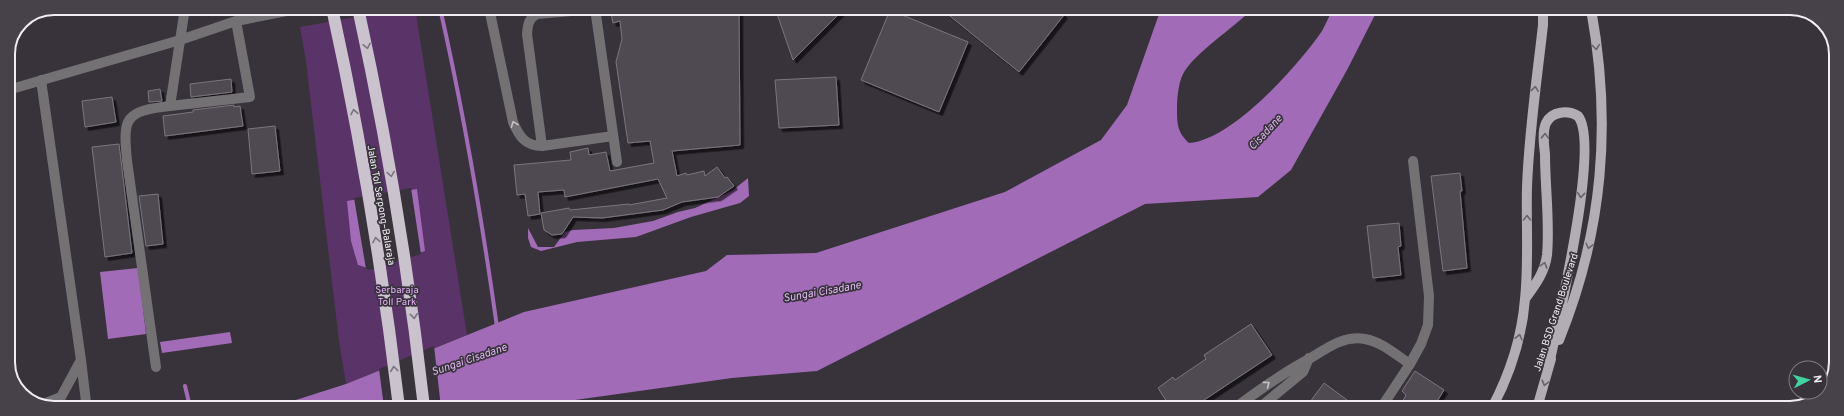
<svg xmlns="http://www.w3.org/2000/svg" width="1844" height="416" viewBox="0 0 1844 416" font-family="Overpass,sans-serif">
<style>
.green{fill:#5a3368}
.water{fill:#a26bb7}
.pier{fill:#38333b}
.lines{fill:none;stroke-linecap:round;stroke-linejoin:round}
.stream{stroke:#a26bb7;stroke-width:4}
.building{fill:#4f4951;stroke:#7b757e;filter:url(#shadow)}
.minor{stroke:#747175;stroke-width:10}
.major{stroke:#b2acb4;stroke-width:10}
.highway{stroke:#cac3cd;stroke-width:12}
.oneway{stroke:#7a747d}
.oneway2{stroke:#69636b}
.oneway3{stroke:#c5c2c7}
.labels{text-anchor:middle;stroke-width:3.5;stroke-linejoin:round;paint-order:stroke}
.street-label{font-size:10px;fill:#f1edf3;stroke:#38333b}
.park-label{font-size:10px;fill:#e7adfd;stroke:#38333b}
.water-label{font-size:11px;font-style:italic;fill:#e2b7f3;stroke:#38333b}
.rim{fill:none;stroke:#f1edf3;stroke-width:2}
</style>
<defs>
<filter id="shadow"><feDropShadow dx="3.5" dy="3.5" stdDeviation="0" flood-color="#0009"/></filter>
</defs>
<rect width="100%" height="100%" fill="#38333b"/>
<path class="green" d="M406,8H415L467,335L346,384L339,341L306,61L300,27Z"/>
<path class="water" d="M1163,9H1252C1234,28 1194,53 1183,74C1178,84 1177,99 1177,110C1177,125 1178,133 1189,143C1232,140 1298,66 1322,31C1326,24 1329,16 1333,9H1378L1347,70L1291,170L1258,197L1145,204L817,371L732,378L525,407L472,406L467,407H274L346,384L524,312L706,271L727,255L816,253L1005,192L1101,140L1127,105L1158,17Z
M748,178L749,196L740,203L691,217L636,237L577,242L541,251L531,247L528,238V228L538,247H554L565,232L573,230L614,228L653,221L678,212L695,208L732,191Z
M417,189L425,251L368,268L358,265L351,241L347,201Z
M138,268L146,334L108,339L100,272Z
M230,332L232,343L162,353L160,342Z"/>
<path class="pier" d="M411,188L421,254L369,270L366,269L354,198Z
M434,346L441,407H384L379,369Z"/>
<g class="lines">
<path class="stream" d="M440,8C464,114 482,220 497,327
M185,386L190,407"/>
</g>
<path class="building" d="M610,8H739L740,145L672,151L677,176L686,173L687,175L704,171L705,176L717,167L725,178L727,177L734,186L718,197L682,202L663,210L602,218L573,217L562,234L552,235L544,230L541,213L569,208L570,210L629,204V205L667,198L658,179L565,197L564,190L538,192L540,214L528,216L525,194L517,195L514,165L571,160L570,152L588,148L589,155L606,152L610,171L654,163L650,141L628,143L616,62L622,39L620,21L613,23Z
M775,8H845L793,60Z
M940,8L1057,9L1064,15L1019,72Z
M890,10L968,42L939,112L861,80Z
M836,77L839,125L779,128L775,80Z
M231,79L232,92L191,97L190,84Z
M160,89L162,101L149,102L148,91Z
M112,97L116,122L85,127L82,101Z
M234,105V107L240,106L243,126L165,136L163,116L193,112V110Z
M275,126L280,171L252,174L248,129Z
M119,144L132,253L105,257L92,147Z
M1460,173L1462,191H1460L1467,268L1443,271L1431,176Z
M158,194L163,244L146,246L139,196Z
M1399,223L1401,246L1398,247L1401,275L1373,278L1367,226Z
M1251,324L1272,355L1192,408H1171L1158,388L1173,377L1175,380L1206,359L1204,355Z
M1415,371L1444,390L1433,408H1399L1406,395L1402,391Z
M1324,383L1358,408H1318L1310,402Z"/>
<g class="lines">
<path class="minor" d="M489,8L513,122C519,136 525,146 542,146
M595,8L617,162
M595,9L537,14C528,19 528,25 527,34L542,146L613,136
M8,90L180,40L236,21L302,8
M170,106L250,97L236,21
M81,360L86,402
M156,367L127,161C123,118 124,111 170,106L185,8
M41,405L61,397L81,360L41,80
M1235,408C1259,390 1283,373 1309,359C1326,349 1343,335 1365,339C1382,342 1396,355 1410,364
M1259,408L1303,372L1309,358
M1381,408L1410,364L1421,344L1428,325L1429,296L1413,161"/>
<path class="major" d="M1525,299C1535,285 1545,272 1547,255C1550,222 1545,188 1545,154C1544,145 1542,132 1546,123C1552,111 1568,110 1578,116C1601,144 1557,324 1549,365
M1559,340C1603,232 1612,124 1591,9
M1492,408C1510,374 1522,337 1525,299C1529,262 1526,224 1527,187C1529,132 1537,79 1543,25V9
M1537,408L1551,359"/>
<path class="highway" d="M332,8C361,140 383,273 399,407
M358,8C387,140 409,273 424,407"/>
</g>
<defs><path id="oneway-chevron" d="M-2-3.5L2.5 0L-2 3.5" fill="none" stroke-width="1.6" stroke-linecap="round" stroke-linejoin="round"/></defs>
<g class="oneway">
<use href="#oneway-chevron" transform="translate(367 46) rotate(78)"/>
<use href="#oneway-chevron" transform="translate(354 112) rotate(-100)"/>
<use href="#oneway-chevron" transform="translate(391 174) rotate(81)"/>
<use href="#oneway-chevron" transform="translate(376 240) rotate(-100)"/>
<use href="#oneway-chevron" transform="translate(414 316) rotate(84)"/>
<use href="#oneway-chevron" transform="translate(394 369) rotate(-97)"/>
</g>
<g class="oneway2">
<use href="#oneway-chevron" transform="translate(1596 47) rotate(84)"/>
<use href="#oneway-chevron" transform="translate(1535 89) rotate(-84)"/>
<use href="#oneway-chevron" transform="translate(1545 136) rotate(-88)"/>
<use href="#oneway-chevron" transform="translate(1581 195) rotate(96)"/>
<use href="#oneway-chevron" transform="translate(1527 218) rotate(-90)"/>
<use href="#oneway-chevron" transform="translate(1589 246) rotate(104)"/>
<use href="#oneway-chevron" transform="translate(1544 265) rotate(-74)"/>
<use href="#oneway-chevron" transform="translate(1519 337) rotate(-76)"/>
<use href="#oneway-chevron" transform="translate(1545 383) rotate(105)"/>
</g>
<g class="oneway3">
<use href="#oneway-chevron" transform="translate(514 124) rotate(-111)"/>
<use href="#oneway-chevron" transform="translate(1267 384) rotate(-36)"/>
</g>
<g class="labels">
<g class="street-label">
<text transform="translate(382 205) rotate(80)" y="4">Jalan Tol Serpong–Balaraja</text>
<text transform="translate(1555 312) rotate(-72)" y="4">Jalan BSD Grand Boulevard</text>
</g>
<g class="park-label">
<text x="397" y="293">Serbaraja<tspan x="397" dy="12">Toll Park</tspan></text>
</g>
<g class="water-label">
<text transform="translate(1265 132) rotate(-47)" y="4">Cisadane</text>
<text transform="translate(822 291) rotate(-10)" y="4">Sungai Cisadane</text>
<text transform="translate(469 359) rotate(-19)" y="4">Sungai Cisadane</text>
</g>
</g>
<path d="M0 0H1844V416H0ZM54 15H1790A39 39 0 0 1 1829 54V362A39 39 0 0 1 1790 401H54A39 39 0 0 1 15 362V54A39 39 0 0 1 54 15Z" fill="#47424a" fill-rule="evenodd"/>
<path class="rim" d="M54 15H1790A39 39 0 0 1 1829 54V362A39 39 0 0 1 1790 401H54A39 39 0 0 1 15 362V54A39 39 0 0 1 54 15Z"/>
<g transform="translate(1808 380) rotate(84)"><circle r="19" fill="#38333b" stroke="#827d85"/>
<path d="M0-3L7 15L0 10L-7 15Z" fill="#3fd4a2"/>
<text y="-6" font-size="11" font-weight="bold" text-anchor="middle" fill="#f1edf3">N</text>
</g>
</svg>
